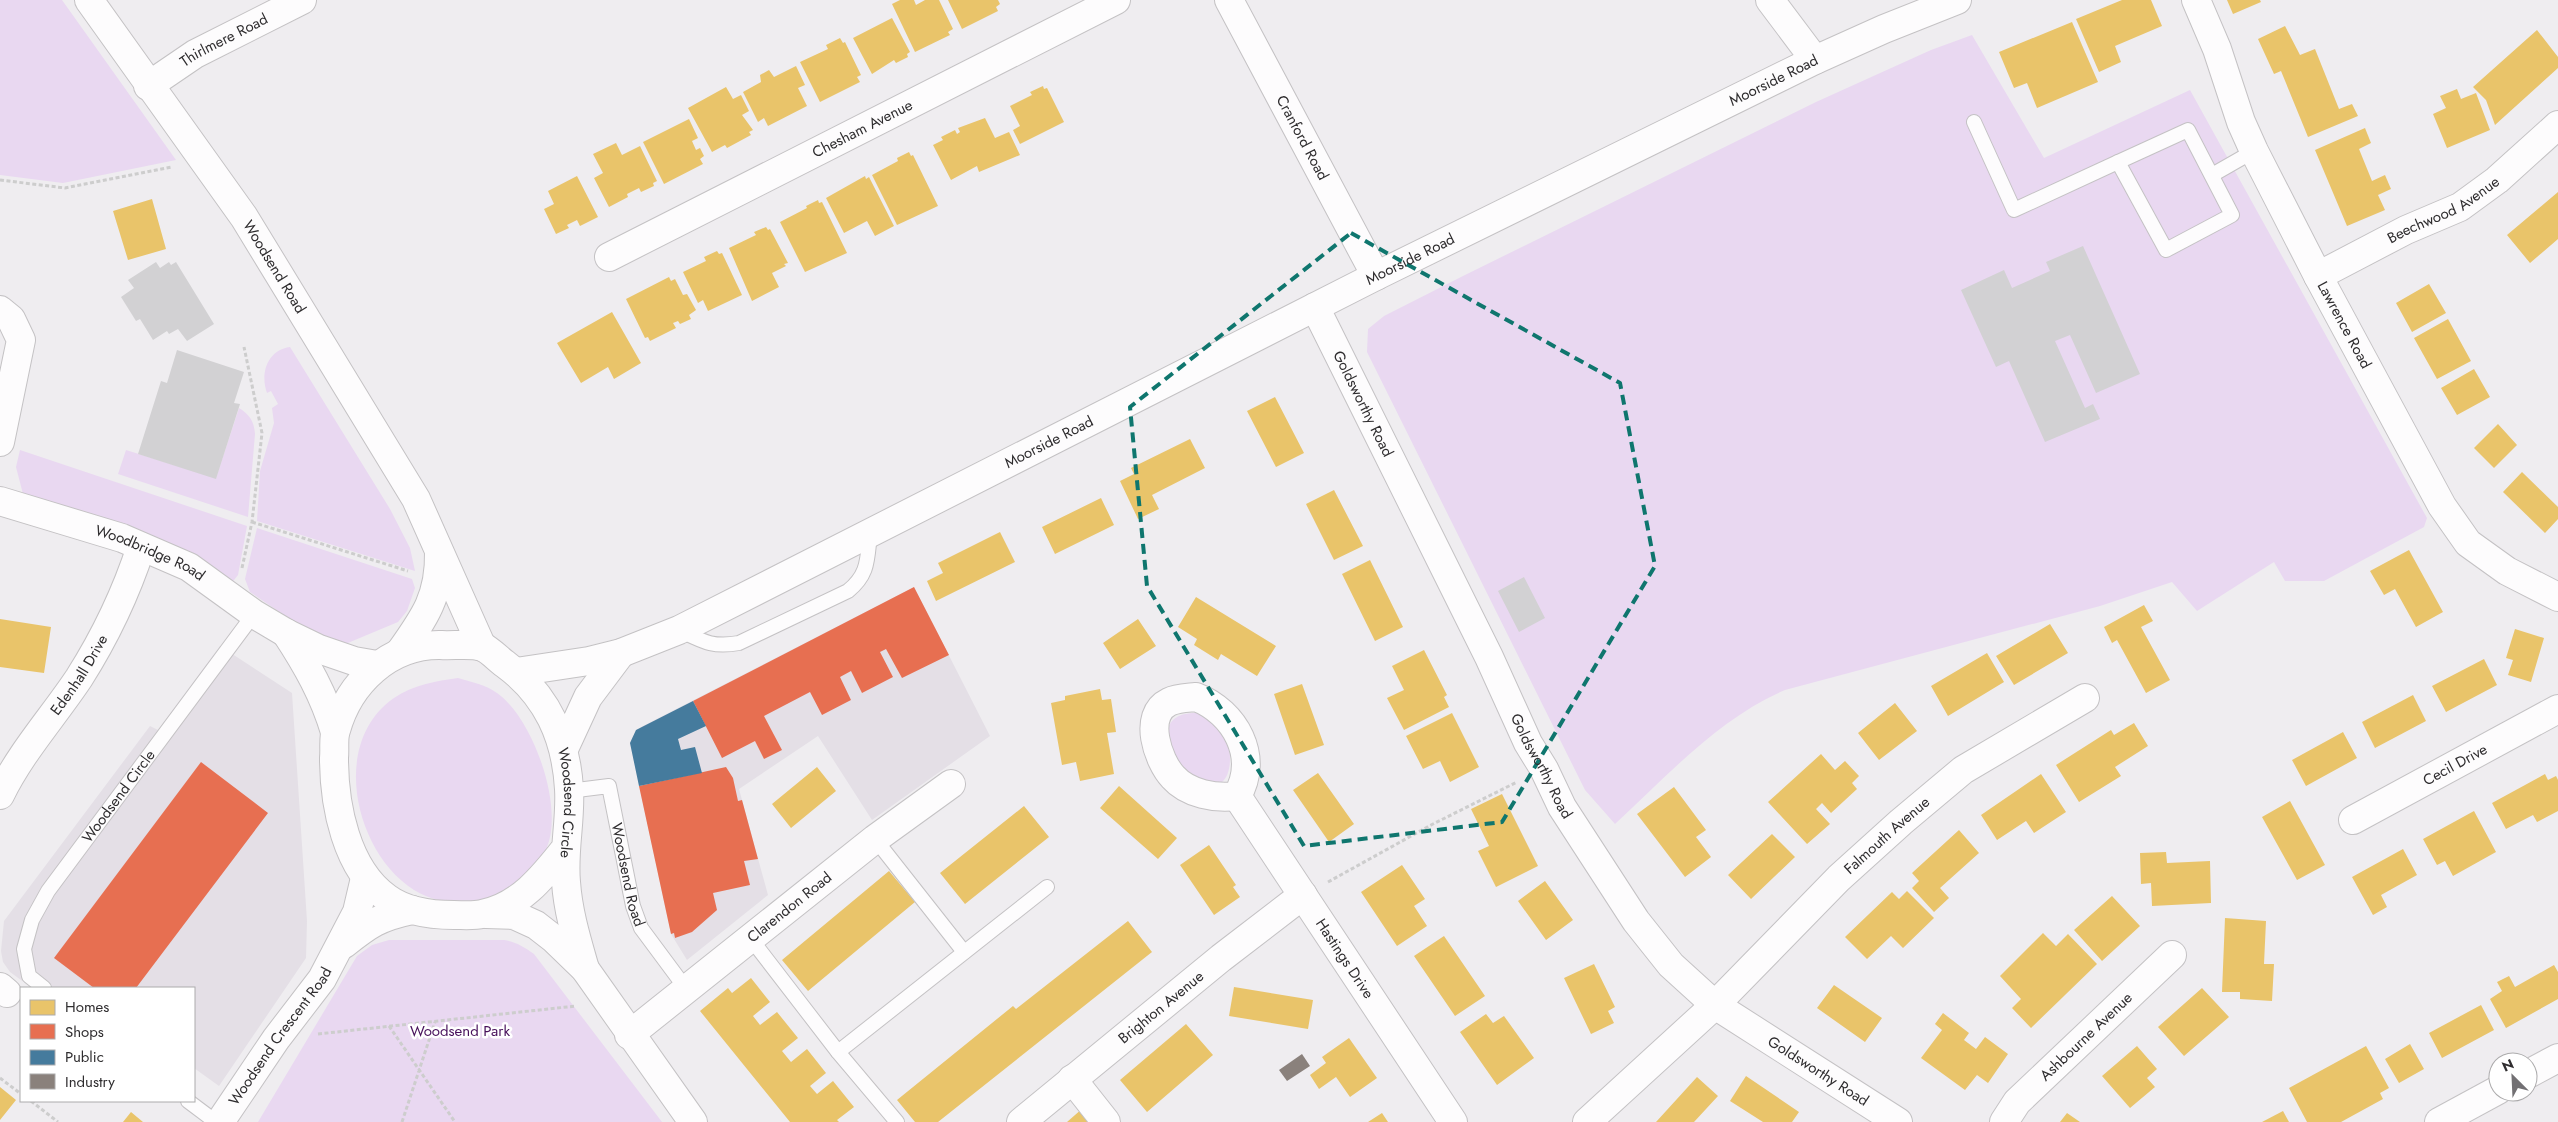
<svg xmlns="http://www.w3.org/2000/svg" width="2558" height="1122" viewBox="0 0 2558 1122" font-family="Jost,sans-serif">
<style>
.built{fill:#e4dfe6}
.green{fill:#e9d8f1}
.homes{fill:#e9c46a}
.shops{fill:#e76f51}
.public{fill:#457b9d}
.industry{fill:#8a817c}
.building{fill:#d2d1d3}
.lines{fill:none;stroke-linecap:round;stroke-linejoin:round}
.service-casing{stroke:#c4c2c4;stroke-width:16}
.minor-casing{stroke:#c4c2c4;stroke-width:30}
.tertiary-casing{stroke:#c4c2c4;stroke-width:30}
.path{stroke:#cdcdcd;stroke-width:3;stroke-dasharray:4 2.5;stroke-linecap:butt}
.service{stroke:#fdfcfd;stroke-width:14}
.minor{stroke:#fdfcfd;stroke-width:28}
.tertiary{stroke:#fdfcfd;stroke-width:28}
.marked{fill:none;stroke:#0f766e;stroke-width:4;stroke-dasharray:10 6;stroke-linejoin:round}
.labels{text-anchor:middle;stroke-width:5;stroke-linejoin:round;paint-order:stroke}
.street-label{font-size:15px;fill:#2f2d2f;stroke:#fff}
.park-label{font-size:15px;fill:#47105a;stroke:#fff}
</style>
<rect width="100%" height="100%" fill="#efedf0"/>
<path class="built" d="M914,587L990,736L872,820L818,736L739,789L768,895L687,960L671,934L630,743L633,736L641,727Z
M220,646L292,693L307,921L306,958L219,1086L194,1068V988H32L10,972L3,962L1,951L4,921L150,726L158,730Z"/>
<path class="green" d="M0,0H62L176,160L63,183L0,175Z
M1972,35L2044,158L2190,90L2427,518L2424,527L2324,581H2285L2274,562L2197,611L2172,582L2100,606L1785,690C1719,718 1667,776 1615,824L1585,790L1367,352L1368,329L1384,316L1463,276L1816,102L1931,50Z
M290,347L390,509L410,548L415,571L257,521L260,471L274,423L272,408L278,404L271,391L267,393C260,374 267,350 290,347Z
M239,408C250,415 254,421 255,434L248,517L118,474L126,450L216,478Z
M20,450L247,526L238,575L230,585L23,494L16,467Z
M257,528L412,579L415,588L407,611L398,622L343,645L318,638L250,592L245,579Z
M458,678C472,682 486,685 497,693C533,718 564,806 547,847C544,854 542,863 537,868C532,875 503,897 495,900C490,901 485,901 480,902C458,905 434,902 414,890C355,853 329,743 394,698C413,685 436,681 458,678Z
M1198,713C1209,718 1221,727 1226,738C1233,752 1233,791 1208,784C1175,775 1142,711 1198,713Z
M389,940H504C516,942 524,947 534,954L662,1122H258L357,956L372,945Z"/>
<path class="homes" d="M900,0H914L916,5L925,0H939L953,29L948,32L950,35L915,52L892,4Z
M948,0H998L1000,4L996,7L998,11L962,29Z
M2122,0H2151L2162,26L2115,46L2121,62L2099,72L2076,19Z
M2227,0H2260L2261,2L2233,14Z
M892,18L910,52L907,54L908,57L896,63L894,60L872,74L853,38Z
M2072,22L2098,82L2037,108L2027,83L2014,88L1999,52Z
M2285,26L2300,55L2315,49L2339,109L2352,104L2358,116L2308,137L2281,71L2274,74L2258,39Z
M2537,30L2558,57V68L2495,125L2486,100L2473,87Z
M840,38L843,43L845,42L861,75L857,77L860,82L820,102L800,62L828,49L826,45Z
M796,66L805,85L798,88L807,106L768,126L764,118L758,122L743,92L761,82L760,75L769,70L774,77Z
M1043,86L1044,89L1047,88L1064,122L1020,144L1013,130L1020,126L1010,106L1032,95L1030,92Z
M726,87L733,99L741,95L749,111L742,115L753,130L749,132L751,135L727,148L725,145L712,152L688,108Z
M2457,89L2461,99L2476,93L2490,130L2447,148L2433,114L2446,108L2440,96Z
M985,118L995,138L1009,132L1020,155L979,172L977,166L951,180L933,145L943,140L941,137L955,130L957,134L960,132L958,128Z
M689,119L698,138L692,141L696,150L700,148L704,156L700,159L703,164L664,184L643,142Z
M2365,128L2371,143L2359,149L2372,181L2385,175L2391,189L2378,195L2385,210L2347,226L2315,150Z
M616,143L622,155L640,146L657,181L653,183L654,186L641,192L639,188L627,194L628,197L609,207L594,178L603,173L593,154Z
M909,152L911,156L913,155L938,206L897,225L872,175L898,161L897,158Z
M577,176L598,217L580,226L577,220L567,225L569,228L556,234L544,209L554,204L548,191Z
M865,176L866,179L869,177L894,226L875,236L867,221L844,233L826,198Z
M2558,192V239L2530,263L2507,235Z
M152,199L166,249L128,260L113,211Z
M818,200L819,203L822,202L847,253L805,272L780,222L807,208L806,206Z
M766,227L768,230L770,229L788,263L784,264L786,266L772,273L779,287L752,301L729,248L756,235L754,232Z
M717,251L719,254L722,253L742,295L708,311L703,300L698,303L683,272L706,261L704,257Z
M669,277L671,281L675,279L683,295L687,294L696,310L689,315L691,319L680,324L678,321L673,323L676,328L650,341L648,337L645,338L626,299Z
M2429,284L2446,313L2412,332L2396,303Z
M612,312L641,363L614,379L608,367L581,383L557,343Z
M2448,319L2471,361L2437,379L2414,338Z
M2474,369L2490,397L2457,415L2441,388Z
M1275,397L1304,453L1276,467L1247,411Z
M2498,424L2517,445L2494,468L2474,448Z
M1190,439L1205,468L1152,495L1159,509L1138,519L1120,481L1134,474L1131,468Z
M2522,472L2558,507V519L2545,533L2503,492Z
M1334,490L1363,546L1334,560L1306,504Z
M1101,498L1114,525L1055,554L1042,527Z
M1000,532L1015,562L936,601L927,581L943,573L938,563Z
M2409,550L2443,612L2416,627L2395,589L2384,595L2370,571Z
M1370,560L1403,627L1375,641L1342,574Z
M1196,597L1276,646L1257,676L1221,654L1218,660L1194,645L1197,639L1178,627Z
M2144,605L2153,621L2141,627L2170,680L2146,693L2117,640L2112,643L2104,627Z
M0,619L51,627L44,673L0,667Z
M1138,619L1156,646L1120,669L1103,643Z
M2050,624L2068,653L2014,685L1996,656Z
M2515,629L2544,638L2531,682L2508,675L2513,660L2506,658Z
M1424,650L1447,695L1444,697L1449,707L1404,730L1387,698L1404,690L1392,666Z
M1987,653L2004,682L1948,716L1931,686Z
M2484,659L2497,685L2446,712L2432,686Z
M1302,684L1324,745L1295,755L1274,694Z
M1100,689L1102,700L1111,699L1116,732L1107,733L1114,774L1080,781L1076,762L1062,765L1051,703L1065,700V696Z
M2413,695L2426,721L2375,748L2362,722Z
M1895,703L1917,731L1879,760L1858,733Z
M1452,713L1479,767L1450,782L1440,761L1423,769L1406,736Z
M2134,723L2148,746L2115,767L2121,776L2079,802L2056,765L2111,730L2114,735Z
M2343,732L2357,758L2306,786L2292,760Z
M1821,754L1835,770L1845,761L1859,776L1852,783L1857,789L1831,813L1822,803L1816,809L1830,824L1807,844L1768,802Z
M817,767L836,791L791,828L772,804Z
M1318,773L1354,824L1329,842L1293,790Z
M2041,774L2066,812L2034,833L2026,821L1997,840L1981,815Z
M2545,774L2548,780L2556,776L2558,780V811L2537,822L2533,815L2506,829L2492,803Z
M1119,786L1177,838L1158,859L1100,808Z
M1674,787L1706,830L1696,837L1711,857L1685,877L1637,814Z
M1502,794L1538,866L1496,887L1478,851L1489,846L1471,809Z
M2290,801L2325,865L2297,880L2262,817Z
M1024,806L1049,837L965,904L940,873Z
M2474,811L2496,852L2453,876L2445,861L2437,865L2423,839Z
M1959,830L1979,853L1940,888L1949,898L1934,912L1912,888L1919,881L1912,873Z
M1772,834L1795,857L1751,899L1728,875Z
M1209,845L1236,885L1233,887L1240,897L1214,915L1180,865Z
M2403,849L2417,875L2381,895L2387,907L2373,915L2352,877Z
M2166,852L2167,863L2210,861L2211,903L2152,906L2151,883L2141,884L2140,853Z
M1402,865L1425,899L1414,906L1427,926L1397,946L1361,892Z
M889,871L915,902L808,991L782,960Z
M1545,881L1573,920L1546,940L1518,901Z
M1907,891L1934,918L1903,948L1891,936L1867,959L1845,937L1892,892L1899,899Z
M2112,896L2140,926L2102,961L2074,930Z
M2225,918L2266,921L2264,964H2274L2272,1001L2240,999V992H2222Z
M1128,921L1152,952L938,1122H915L897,1100L1013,1006L1016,1009Z
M2043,933L2056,946L2068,934L2097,964L2031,1028L2012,1008L2021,999L2000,976Z
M1444,936L1485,996L1455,1016L1414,956Z
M1594,964L1615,1007L1608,1011L1614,1023L1591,1034L1564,978Z
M2554,965L2558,972V999L2506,1028L2490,999L2502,991L2497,982L2509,976L2515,987Z
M751,978L770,1002L753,1016L760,1025L777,1012L798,1038L782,1051L791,1062L807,1049L826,1073L810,1086L817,1094L833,1081L854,1107L837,1120L839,1122H790L700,1011L728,988L732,993Z
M1834,985L1882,1018L1865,1042L1817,1008Z
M1234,987L1313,1000L1308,1029L1229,1016Z
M2202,988L2229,1017L2184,1056L2158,1027Z
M2481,1005L2494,1030L2442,1058L2429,1033Z
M1943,1013L1969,1033L1964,1040L1976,1049L1985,1037L2008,1054L1988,1083L1977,1075L1965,1090L1921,1058L1942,1030L1935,1024Z
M1486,1014L1493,1023L1504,1016L1534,1058L1497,1085L1460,1032Z
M1186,1024L1213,1055L1147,1112L1120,1080Z
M1349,1038L1377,1078L1350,1097L1336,1077L1319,1089L1310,1075L1326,1063L1322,1057Z
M2410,1044L2424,1069L2399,1083L2385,1059Z
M2137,1046L2157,1069L2147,1078L2155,1087L2130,1108L2102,1076Z
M2366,1046L2389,1088L2380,1093L2383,1099L2341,1122H2307L2289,1088Z
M1746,1076L1799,1112L1792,1122H1763L1730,1101Z
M1697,1077L1718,1096L1694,1122H1656Z
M0,1087L16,1100L0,1120Z
M1083,1108L1095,1122H1067Z
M2283,1111L2289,1122H2262Z
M131,1112L143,1122H123Z
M1382,1113L1388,1122H1368Z
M2067,1113L2080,1122H2060Z"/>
<path class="shops" d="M914,587L949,655L902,678L886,649L880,652L893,677L862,693L851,671L840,677L851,700L822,715L810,692L764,716L782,750L764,759L755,741L722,758L693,701Z
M201,762L268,813L136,988H94L54,958Z
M726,767L733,778L738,801L742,800L758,859L744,861L750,885L713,893L717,910L692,932L675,938L674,933L671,934L639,786Z"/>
<path class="public" d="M693,701L706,726L678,739L681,750L695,747L702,773L639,786L630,743L636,730Z"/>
<path class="industry" d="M1302,1054L1310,1066L1287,1081L1279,1070Z"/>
<path class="building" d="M2083,246L2140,374L2096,393L2070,335L2055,341L2085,408L2093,404L2100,419L2045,442L2009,361L1996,367L1961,290L2004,270L2012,288L2050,271L2046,262Z
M156,262L160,268L169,262L171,265L176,262L214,324L187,341L178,329L169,334L167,331L153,340L140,319L136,321L121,297L134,288L128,280Z
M177,350L244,372L234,403L240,404L216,479L138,454L161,381L167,383Z
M1524,577L1545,618L1519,632L1498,591Z"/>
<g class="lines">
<defs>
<g id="service">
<path d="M1974,122L2014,210L2118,162"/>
<path d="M2188,130L2232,215L2166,250L2118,162Z"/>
<path d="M2212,175L2254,151"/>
<path d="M679,630C702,641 712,648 739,643L848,591C869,574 867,559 870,534"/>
<path id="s1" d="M569,791L609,786L633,906L641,928L687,990"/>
<path d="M875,839L964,952"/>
<path d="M751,939L838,1052L897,1122"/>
<path id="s2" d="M44,988L29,976L24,949L32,920L48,891L254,614"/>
<path d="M838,1052L1047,887"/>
<path d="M188,1101L216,1122"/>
</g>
<g id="minor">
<path id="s3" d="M1229,0L1376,276"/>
<path d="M1770,0L1815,60"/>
<path id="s4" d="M2196,0L2217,49L2241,122L2254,151L2318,276L2442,506L2468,543L2507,571L2558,597"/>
<path id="s5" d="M148,86L195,54L302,0"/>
<path id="s6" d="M609,257L1116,0"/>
<path id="s7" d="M2318,276L2406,230L2460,207L2497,180L2558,125"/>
<path id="s8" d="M1315,307L1489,657L1528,743L1544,769L1562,807L1636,921L1671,965L1715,1005L1898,1122"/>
<path d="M0,310L11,319L21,340L0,442"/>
<path id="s9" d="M0,501L122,538L189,567L254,614L286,633L319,649L354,661L377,665"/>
<path d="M286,633C307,665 324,695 335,732"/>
<path d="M1196,697C1235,712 1260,757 1237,796C1216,799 1188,794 1173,777C1158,761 1142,715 1169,702C1177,698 1187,698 1196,697Z"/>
<path id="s10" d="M0,795C21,752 53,717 79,678C105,637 126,593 141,547"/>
<path id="s11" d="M1237,796L1453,1122"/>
<path id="s12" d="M2353,820L2558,709"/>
<path d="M0,987L7,993"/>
<path id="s13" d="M629,1035L875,839L951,784"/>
<path d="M2528,1074L2558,1058"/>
<path d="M1072,1079L1106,1122"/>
<path id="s14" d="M1021,1122L1221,958L1303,895"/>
<path id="s15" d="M1587,1122L1715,1005L1839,878L1901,822L1963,770L2085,698"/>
<path id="s16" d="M2004,1122L2017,1102L2172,955"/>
<path d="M2439,1122L2498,1090"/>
</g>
<g id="tertiary">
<path id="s17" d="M89,0L244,217L416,499L482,647"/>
<path d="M400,652C425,617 440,596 439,552"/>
<path id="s18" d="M516,672L589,661L621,653L679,630L1376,276L1815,60L1884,29L1957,0"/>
<path d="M564,749L588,697L621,653"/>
<path id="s19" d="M565,849C543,877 519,907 482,914C474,916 463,915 454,915C431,915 406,912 387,898C346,869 334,805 334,758C335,749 333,738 336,730C349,683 389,644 441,645C452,646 472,643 483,647C491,651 498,659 505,664C547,695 566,737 569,789C571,820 563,851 566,882C568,912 577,941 585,969"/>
<path d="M486,914L514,915L536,925L554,939L585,969L693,1122"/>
<path d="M344,944C369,924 379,917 412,910"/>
<path id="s20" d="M220,1122L276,1039L322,979L357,912L365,878"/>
</g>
</defs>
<use href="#service" class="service-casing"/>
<use href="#minor" class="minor-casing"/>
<use href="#tertiary" class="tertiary-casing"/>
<path class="path" d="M0,180L65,188L172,167
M252,522L408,571
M242,568L252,522L262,433L244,347
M1328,882L1431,825L1517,782
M389,1026L455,1122
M318,1034L576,1006
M0,1078L21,1094
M31,1101L58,1122
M402,1122L435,1022"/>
<use href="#service" class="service"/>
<use href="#minor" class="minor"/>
<use href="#tertiary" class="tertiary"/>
</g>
<path class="marked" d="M1351,233L1620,383L1655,566L1502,822L1304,846L1147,586L1130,407Z"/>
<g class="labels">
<g class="street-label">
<text dy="5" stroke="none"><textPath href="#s5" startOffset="89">Thirlmere Road</textPath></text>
<text dy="5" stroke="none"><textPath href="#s18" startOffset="1394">Moorside Road</textPath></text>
<text dy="5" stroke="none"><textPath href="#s6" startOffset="284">Chesham Avenue</textPath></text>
<text dy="5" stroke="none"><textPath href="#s3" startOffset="156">Cranford Road</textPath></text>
<text dy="5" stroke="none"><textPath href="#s7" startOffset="142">Beechwood Avenue</textPath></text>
<text dy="5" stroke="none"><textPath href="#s18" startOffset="989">Moorside Road</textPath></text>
<text dy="5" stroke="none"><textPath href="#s17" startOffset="325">Woodsend Road</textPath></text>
<text dy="5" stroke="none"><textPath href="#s4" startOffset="358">Lawrence Road</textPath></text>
<text dy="5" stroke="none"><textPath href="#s8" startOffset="108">Goldsworthy Road</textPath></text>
<text dy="5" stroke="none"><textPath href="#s18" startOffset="584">Moorside Road</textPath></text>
<text dy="5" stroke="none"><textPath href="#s9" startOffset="159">Woodbridge Road</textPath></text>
<text dy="5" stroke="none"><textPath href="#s10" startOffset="144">Edenhall Drive</textPath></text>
<text dy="5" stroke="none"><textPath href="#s12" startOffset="116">Cecil Drive</textPath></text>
<text dy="5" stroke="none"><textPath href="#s8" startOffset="512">Goldsworthy Road</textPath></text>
<text dy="5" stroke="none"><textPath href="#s2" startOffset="228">Woodsend Circle</textPath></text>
<text dy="5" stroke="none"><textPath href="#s19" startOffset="764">Woodsend Circle</textPath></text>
<text dy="5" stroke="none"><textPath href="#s15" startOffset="415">Falmouth Avenue</textPath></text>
<text dy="5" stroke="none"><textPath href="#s1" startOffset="131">Woodsend Road</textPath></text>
<text dy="5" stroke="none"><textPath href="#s13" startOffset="205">Clarendon Road</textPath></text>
<text dy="5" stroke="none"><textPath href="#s11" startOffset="195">Hastings Drive</textPath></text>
<text dy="5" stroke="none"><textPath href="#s14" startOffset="181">Brighton Avenue</textPath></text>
<text dy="5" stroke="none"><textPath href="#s20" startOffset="105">Woodsend Crescent Road</textPath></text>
<text dy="5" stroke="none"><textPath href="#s16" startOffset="119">Ashbourne Avenue</textPath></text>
<text dy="5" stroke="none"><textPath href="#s8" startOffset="932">Goldsworthy Road</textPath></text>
</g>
<g class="park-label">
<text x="460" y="1036">Woodsend Park</text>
</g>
</g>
<rect x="20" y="987" width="175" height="115" fill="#ffffff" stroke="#acabac"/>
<rect x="30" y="1000" width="25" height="15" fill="#e9c46a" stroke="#acabac"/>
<text x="65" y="1012" font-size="15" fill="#2f2d2f">Homes</text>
<rect x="30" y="1024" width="25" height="15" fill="#e76f51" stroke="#acabac"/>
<text x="65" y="1037" font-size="15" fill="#2f2d2f">Shops</text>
<rect x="30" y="1050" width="25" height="15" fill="#457b9d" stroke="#acabac"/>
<text x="65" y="1062" font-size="15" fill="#2f2d2f">Public</text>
<rect x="30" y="1074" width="25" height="15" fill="#8a817c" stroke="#acabac"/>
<text x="65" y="1087" font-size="15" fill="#2f2d2f">Industry</text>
<g transform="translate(2513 1077) rotate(336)"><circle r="24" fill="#ffffff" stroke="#acabac"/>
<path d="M0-4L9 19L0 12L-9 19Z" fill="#727073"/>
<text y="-8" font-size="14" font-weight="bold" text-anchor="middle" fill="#2f2d2f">N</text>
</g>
</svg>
